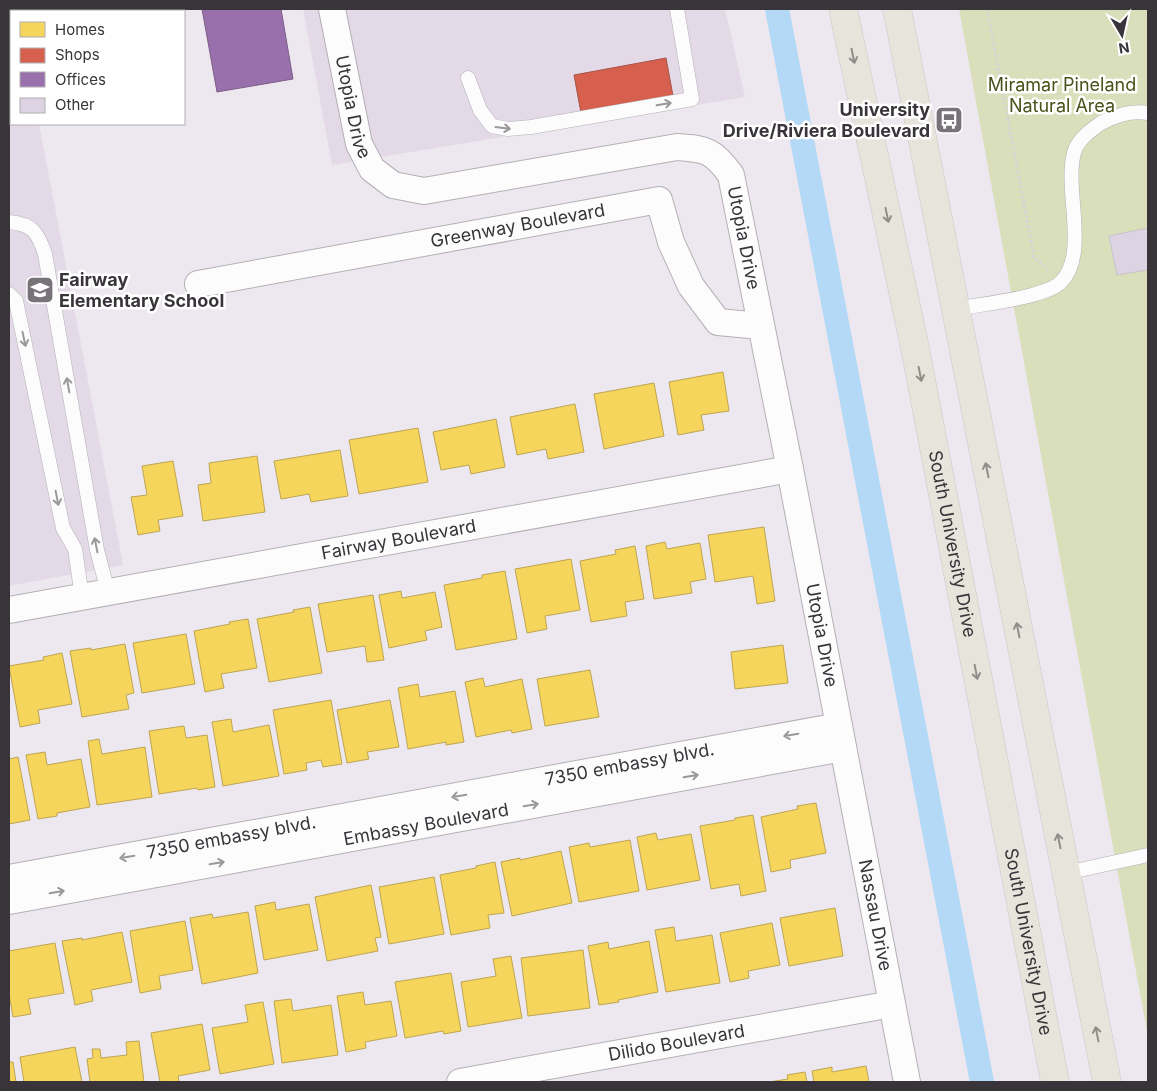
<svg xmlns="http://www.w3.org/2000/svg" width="1157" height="1091" viewBox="0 0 1157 1091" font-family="Inter,sans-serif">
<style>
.built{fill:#e3d9e7}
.green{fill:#d9dfba}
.homes{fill:#f6d55c;stroke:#bda552}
.shops{fill:#d6604d;stroke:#a75347}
.offices{fill:#9970ab;stroke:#7c5e89}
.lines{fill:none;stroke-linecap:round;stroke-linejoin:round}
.canal{stroke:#b3d9f7;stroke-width:24}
.building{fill:#ddd3e3;stroke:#c8c4ca}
.service-casing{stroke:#b4b0b5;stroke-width:15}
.minor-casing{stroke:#b4b0b5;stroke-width:28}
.primary-casing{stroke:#c9c7ca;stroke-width:29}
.path{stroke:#d5d4d6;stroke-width:3;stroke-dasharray:2.5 2.5;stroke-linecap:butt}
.service{stroke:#fcfcfd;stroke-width:14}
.minor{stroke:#fcfcfd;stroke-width:26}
.primary{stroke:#e7e4db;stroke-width:28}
.oneway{stroke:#908c8a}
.oneway2{stroke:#9a989b}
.labels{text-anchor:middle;stroke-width:5;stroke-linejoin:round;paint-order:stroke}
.park-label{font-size:18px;fill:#49521a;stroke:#fff}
.street-label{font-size:18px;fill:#383439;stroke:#fff}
.poi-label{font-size:18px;font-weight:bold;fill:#383439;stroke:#fff;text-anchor:end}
</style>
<rect width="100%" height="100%" fill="#ede8ef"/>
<path class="built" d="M9,9H17V11H11V124H39L123,565L9,586Z
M303,9H725L745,97L332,165Z"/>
<path class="green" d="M959,9H1148V1037Z"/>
<path class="homes" d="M723,372L729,411L701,415L704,430L678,435L669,382Z
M654,383L664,436L604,449L594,394Z
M575,404L584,452L548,459L546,449L517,455L510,417Z
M496,419L505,467L471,474L469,465L441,470L433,432Z
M418,428L428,482L359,494L349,440Z
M340,450L348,496L311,502L309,494L281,499L274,461Z
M257,456L265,512L203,521L198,485L211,483L209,463Z
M173,461L183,516L158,520L160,531L138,535L131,497L147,495L142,466Z
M764,527L775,601L757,604L753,576L715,582L708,535Z
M665,542L667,549L700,543L706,579L690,582L692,593L654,599L646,546Z
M635,546L644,599L625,602L627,616L591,622L580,561L616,554L615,550Z
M571,559L580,610L545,616L547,629L527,633L515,569Z
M505,571L517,639L456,650L444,585L482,578V575Z
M401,591L402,598L435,592L442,627L425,631L427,640L389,648L379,595Z
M373,595L384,660L367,662L365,646L327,652L318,604Z
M310,607L322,673L269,682L257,619L294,612L293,610Z
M248,619L257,668L221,674L224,688L205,692L194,631L230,624L229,622Z
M186,634L195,684L142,693L133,643Z
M125,644L134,693L126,695L129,709L82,717L70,651L91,648V650Z
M783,645L788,683L735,689L731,652Z
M62,653L72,704L38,710L40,723L20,727L9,666L44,660L43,657Z
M590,670L599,717L545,726L537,679Z
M483,678L485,687L522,679L532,729L512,733L511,730L476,737L465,682Z
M418,684L420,697L455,691L464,742L446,745V742L408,749L398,688Z
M331,700L342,764L323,767L321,760L306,763L307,770L284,774L273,710Z
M390,700L399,747L367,752L369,759L347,763L337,710Z
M231,719L233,732L269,725L279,776L223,786L212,722Z
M184,726L186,738L207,735L215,787L198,790L197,788L159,794L149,731Z
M99,739L102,754L145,747L152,797L97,805L88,741Z
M45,752L47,765L81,759L90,807L57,813V816L38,819L26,755Z
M18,757L30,820L9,824V759Z
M816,803L826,853L790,860L791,868L771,872L761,817L798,809L797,806Z
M753,815L766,891L741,896L739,884L711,889L700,826L735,820V818Z
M656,833L658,840L691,834L700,880L647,890L637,837Z
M630,840L639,891L579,902L569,847L589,843L590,847Z
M561,851L572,903L512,916L501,862L520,858V860Z
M495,862L504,913L488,915L490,928L451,935L440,875L476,868V866Z
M434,877L444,934L389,944L379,887Z
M371,885L381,937L375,938L378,951L327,961L315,897Z
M275,902L276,910L309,904L318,950L264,960L255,906Z
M835,908L843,956L789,966L780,918Z
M248,912L258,973L202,984L190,918L212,914L213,918Z
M185,921L193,970L159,976L161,989L140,993L130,931Z
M772,923L780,965L748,971L749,978L730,982L720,933Z
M674,927L676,941L712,935L720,983L666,992L655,930Z
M122,932L132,982L91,990L93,1001L75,1005L62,941L82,938V940Z
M649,941L658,992L618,1000L619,1002L599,1005L588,946L608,942L609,949Z
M55,943L64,993L28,999L31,1014L13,1017L9,994V951Z
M583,950L590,1008L528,1016L521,958Z
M511,956L522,1018L468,1027L461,982L496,976L493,959Z
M451,973L461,1031L444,1034L443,1031L405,1038L395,982Z
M363,992L365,1005L391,1001L397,1036L365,1042L366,1048L346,1052L337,996Z
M291,999L293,1011L331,1005L338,1055L282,1063L274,1001Z
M263,1002L274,1064L220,1074L212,1028L248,1022L245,1005Z
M202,1024L210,1070L178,1076L179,1082H160L151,1033Z
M139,1041L144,1082H90L87,1059L93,1058L92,1049H100L101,1058L127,1055L126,1042Z
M75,1047L82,1082H24L20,1057Z
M9,1062H13L16,1082H9Z
M866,1066L869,1082H814L812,1071L832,1067V1072Z
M805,1072L807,1082H769L788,1079L787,1075Z"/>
<path class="shops" d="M666,58L673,96L581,113L574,75Z"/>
<path class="offices" d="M202,9H281L293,79L217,92Z"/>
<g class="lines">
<path class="canal" d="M777,9L982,1082"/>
</g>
<path class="building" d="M1148,228V270L1117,275L1109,236Z"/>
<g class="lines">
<defs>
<path id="service" d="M468,78L480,110L492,126L508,129L531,127L692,99L677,9
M9,222C33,224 38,233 45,254L97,550L108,592
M9,294L16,301L63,528L75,549L82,597
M956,309C980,304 1045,298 1061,282C1089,254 1064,189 1074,153C1077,140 1091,130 1101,123C1116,115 1131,110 1148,113
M1066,873L1148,855"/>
<g id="minor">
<path id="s1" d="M332,9L359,144L372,169L393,185L424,191L677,147C706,149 713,150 731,175L790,469L907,1082"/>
<path id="s2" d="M198,284L659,200L671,242L691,286L718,322L761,326"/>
<path id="s3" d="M9,610L790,469"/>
<path id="s4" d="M9,878L839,726"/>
<path id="s5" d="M9,901L843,748"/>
<path id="s6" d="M460,1082L892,1004"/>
</g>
<g id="primary">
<path id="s7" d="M843,9L915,348L1055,1082"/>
<path d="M897,9L1107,1082"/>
</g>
</defs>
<use href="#service" class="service-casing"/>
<use href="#minor" class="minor-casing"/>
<use href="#primary" class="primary-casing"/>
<path class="path" d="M987,9L1034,257L1048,270"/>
<use href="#service" class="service"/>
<use href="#minor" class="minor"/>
<use href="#primary" class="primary"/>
</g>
<defs><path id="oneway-shaft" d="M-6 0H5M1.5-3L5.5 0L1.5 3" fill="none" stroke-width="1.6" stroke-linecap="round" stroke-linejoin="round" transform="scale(1.25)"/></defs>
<g class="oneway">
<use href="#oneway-shaft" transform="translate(853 56) rotate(78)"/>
<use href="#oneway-shaft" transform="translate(887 215) rotate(78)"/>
<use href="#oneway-shaft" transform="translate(920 374) rotate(79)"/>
<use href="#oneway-shaft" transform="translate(987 470) rotate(-101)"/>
<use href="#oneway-shaft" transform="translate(1018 630) rotate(-101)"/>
<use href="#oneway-shaft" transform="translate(976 672) rotate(79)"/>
<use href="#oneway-shaft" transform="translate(1059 841) rotate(-101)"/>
<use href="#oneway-shaft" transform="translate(1097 1034) rotate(-101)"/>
</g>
<g class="oneway2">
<use href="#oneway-shaft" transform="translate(664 104) rotate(-10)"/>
<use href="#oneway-shaft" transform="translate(503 128) rotate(7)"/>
<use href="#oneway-shaft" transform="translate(24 339) rotate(78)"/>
<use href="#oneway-shaft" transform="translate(68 385) rotate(-100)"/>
<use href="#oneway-shaft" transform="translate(57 498) rotate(79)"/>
<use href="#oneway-shaft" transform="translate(96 545) rotate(-101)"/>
<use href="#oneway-shaft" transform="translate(791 735) rotate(170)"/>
<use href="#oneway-shaft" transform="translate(691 776) rotate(-10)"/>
<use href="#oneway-shaft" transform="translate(459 796) rotate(170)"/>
<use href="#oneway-shaft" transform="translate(531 805) rotate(-10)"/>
<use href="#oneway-shaft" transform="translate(127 857) rotate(170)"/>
<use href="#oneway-shaft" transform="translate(217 863) rotate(-10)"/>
<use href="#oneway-shaft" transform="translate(57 892) rotate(-10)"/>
</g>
<defs>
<symbol id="bus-square" viewBox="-11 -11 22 22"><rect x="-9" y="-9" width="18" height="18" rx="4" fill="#777379" stroke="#fff"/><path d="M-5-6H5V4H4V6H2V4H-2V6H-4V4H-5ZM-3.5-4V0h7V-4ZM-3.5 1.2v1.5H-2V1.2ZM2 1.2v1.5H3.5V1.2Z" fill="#fff"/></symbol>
<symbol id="school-square" viewBox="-11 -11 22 22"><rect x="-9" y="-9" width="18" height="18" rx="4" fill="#777379" stroke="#fff"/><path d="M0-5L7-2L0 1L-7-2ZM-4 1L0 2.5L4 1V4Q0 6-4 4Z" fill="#fff"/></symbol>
</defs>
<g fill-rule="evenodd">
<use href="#bus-square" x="933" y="104" width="32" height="32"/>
<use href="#school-square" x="24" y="274" width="32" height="32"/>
</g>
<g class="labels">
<g class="park-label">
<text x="1062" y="91">Miramar Pineland<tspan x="1062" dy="21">Natural Area</tspan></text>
</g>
<g class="street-label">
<text dy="6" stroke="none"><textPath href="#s1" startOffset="100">Utopia Drive</textPath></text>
<text dy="6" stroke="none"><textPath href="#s2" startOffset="325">Greenway Boulevard</textPath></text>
<text dy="6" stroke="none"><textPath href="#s1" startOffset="609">Utopia Drive</textPath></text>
<text dy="6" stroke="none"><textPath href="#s3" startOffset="396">Fairway Boulevard</textPath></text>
<text dy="6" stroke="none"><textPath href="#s7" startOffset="546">South University Drive</textPath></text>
<text dy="6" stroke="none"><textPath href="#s1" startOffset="1014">Utopia Drive</textPath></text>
<text dy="6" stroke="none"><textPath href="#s4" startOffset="631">7350 embassy blvd.</textPath></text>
<text dy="6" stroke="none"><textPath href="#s5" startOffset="424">Embassy Boulevard</textPath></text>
<text dy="6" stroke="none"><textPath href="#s4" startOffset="226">7350 embassy blvd.</textPath></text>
<text dy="6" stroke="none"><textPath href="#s1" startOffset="1299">Nassau Drive</textPath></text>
<text dy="6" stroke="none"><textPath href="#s7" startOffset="951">South University Drive</textPath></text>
<text dy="6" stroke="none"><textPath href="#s6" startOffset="220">Dilido Boulevard</textPath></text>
</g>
<g class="poi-label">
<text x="930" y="116">University<tspan x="930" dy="21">Drive/Riviera Boulevard</tspan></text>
<text x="59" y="286" text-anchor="start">Fairway<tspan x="59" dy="21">Elementary School</tspan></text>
</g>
</g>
<rect width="1157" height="1091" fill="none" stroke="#383439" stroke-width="20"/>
<rect x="10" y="10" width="175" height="115" fill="#ffffff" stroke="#afaeb0"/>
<rect x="20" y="22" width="25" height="15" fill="#f6d55c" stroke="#afaeb0"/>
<text x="55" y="35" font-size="15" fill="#383439">Homes</text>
<rect x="20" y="48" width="25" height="15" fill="#d6604d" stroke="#afaeb0"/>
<text x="55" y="60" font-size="15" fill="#383439">Shops</text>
<rect x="20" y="72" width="25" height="15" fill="#9970ab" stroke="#afaeb0"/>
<text x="55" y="85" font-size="15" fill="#383439">Offices</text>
<rect x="20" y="98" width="25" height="15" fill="#ddd3e3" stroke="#afaeb0"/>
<text x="55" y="110" font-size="15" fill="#383439">Other</text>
<g transform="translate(1122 35) rotate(171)" stroke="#ffffff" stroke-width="4" paint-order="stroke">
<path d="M0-4L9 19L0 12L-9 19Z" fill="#383439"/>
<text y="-8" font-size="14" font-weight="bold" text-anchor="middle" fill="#383439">N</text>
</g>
</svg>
